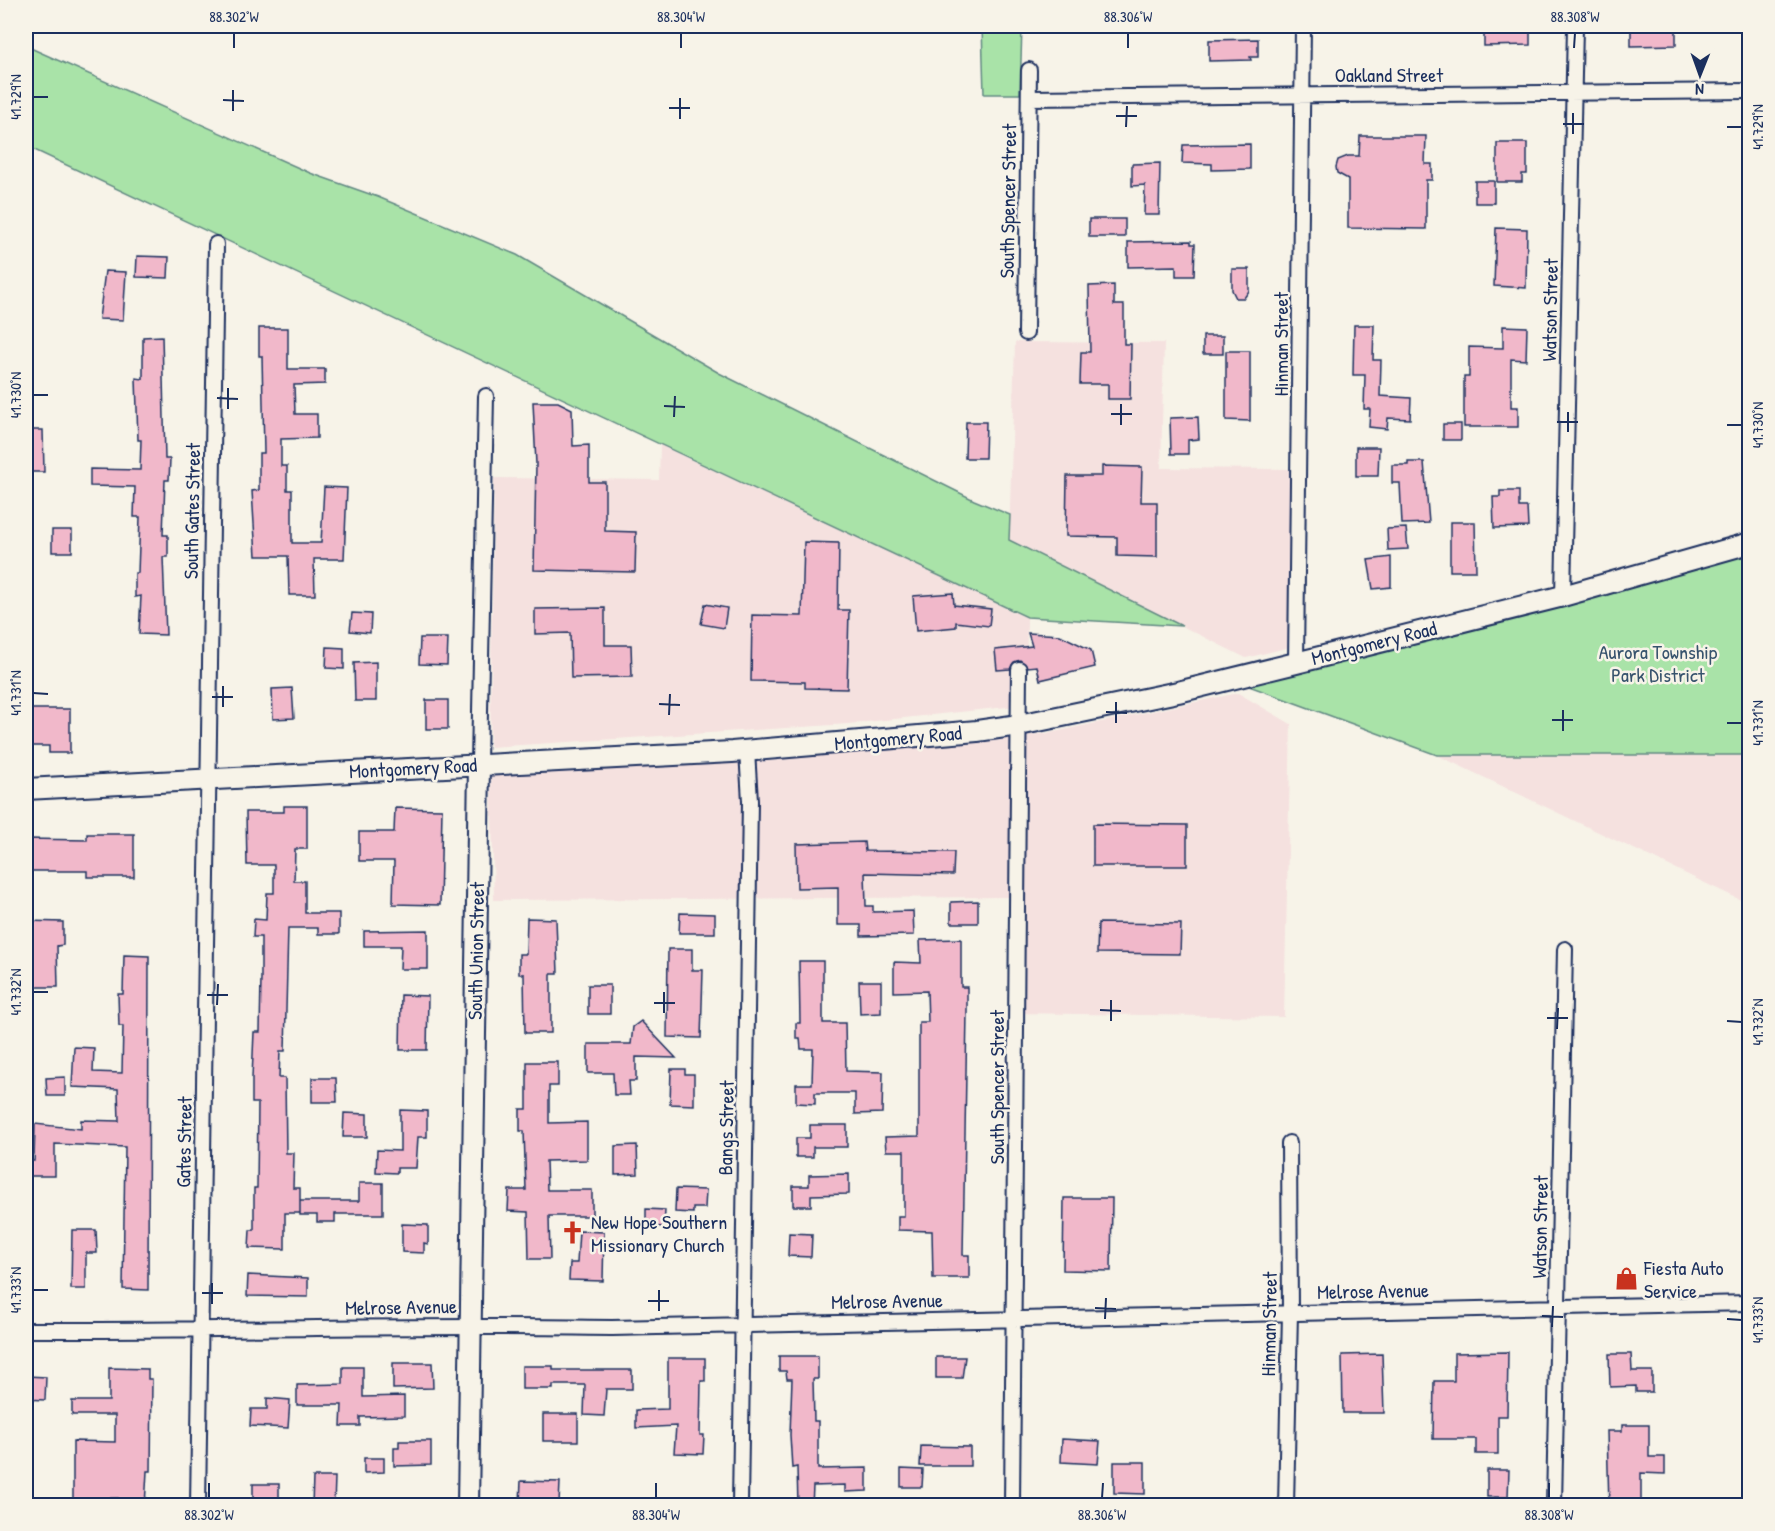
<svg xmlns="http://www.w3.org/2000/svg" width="1775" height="1531" viewBox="0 0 1775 1531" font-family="'Patrick Hand',sans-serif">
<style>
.built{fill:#f5e1df}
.green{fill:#a9e3a8;stroke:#628983;stroke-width:1.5}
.building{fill:#f1b8ca;stroke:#1b2f5e;stroke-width:1.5}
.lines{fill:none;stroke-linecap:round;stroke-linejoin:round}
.street-casing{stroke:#1b2f5e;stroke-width:18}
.secondary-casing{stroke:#1b2f5e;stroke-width:24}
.street{stroke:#f7f3e8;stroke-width:14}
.secondary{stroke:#f7f3e8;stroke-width:20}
.ticks{fill:none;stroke:#1b2f5e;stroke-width:2}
.labels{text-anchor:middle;stroke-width:5;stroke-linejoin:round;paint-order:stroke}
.street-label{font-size:20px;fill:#1b2f5e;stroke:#f7f3e8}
.park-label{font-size:20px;fill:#37536d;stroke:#f7f3e8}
.poi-label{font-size:20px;fill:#1b2f5e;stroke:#f7f3e8;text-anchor:start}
.neatline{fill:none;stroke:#1b2f5e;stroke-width:2}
.ticks-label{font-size:15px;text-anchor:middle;fill:#1b2f5e}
</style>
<rect width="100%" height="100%" fill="#f7f3e8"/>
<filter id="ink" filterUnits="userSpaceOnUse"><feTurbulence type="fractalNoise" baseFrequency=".0167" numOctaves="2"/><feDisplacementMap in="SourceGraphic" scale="12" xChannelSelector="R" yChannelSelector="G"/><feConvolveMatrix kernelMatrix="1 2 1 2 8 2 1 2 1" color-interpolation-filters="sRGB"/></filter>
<g filter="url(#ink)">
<path class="built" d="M1015,342L1164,343L1161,468L1295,469L1294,646L1246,658L1009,540Z
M660,445L1027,617L1026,705L848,724L490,747L494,478L659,480Z
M1238,693L1291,724L1284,1017L1011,1013L1012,897L494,900L491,776L856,753L1049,733Z
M1437,755H1749V904Z"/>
<path class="green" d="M982,26H1022L1020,94H984Z
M26,46L310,173L378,197L517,255L719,373L974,500L1010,515L1009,540L1182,626L1027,617L26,146Z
M1749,544V755H1437L1230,679Z"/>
<path class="building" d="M1484,26H1530V45L1484,46Z
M1631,26H1676V45L1631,46Z
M1258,39V57H1250L1251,60L1209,61V40Z
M1360,136H1426L1425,164H1432V180H1426V229L1348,228V179L1337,173L1336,167L1338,160L1348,156H1359Z
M1497,143H1527V174H1522V182H1497Z
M1250,144V169L1212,170V164L1182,163L1183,145Z
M1160,163L1159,215H1144L1145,185L1132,186V164Z
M1475,181H1494V203H1475Z
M1089,219H1125V237H1089Z
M1496,228L1527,229L1526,288L1494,286Z
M1191,241V244H1195L1194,276H1176V266L1128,267V242Z
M137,256L169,257L168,278L136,277Z
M1232,269H1249V291L1244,298H1236L1232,290Z
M105,271L126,272L123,320L99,319Z
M1114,285V305H1124V344H1131L1130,399H1108V384H1080L1081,352H1090L1089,286Z
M1354,325H1374L1373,360H1381L1380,396L1411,398L1410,419L1388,418L1387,429L1369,427L1370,409H1364L1365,375H1353Z
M1503,326L1527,327L1526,360L1511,359V407H1518V427H1464V377H1469V347L1503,348Z
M259,328H288V369H325V384L294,385L295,414H317V438L281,439V466H287V490H292V543H321L324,487L347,488L344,559H314L315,595H289L288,556H256L252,491L259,490V453H264L262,356H259Z
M162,336L165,459H170L169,480H165L163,535H168V557H163L166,635L139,634L141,596L135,597V573H138L140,517H134L135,487L90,486V469L140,470L141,440H138L136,378L143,379V337Z
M1203,336H1223V354H1203Z
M1226,351H1250V421L1226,420Z
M533,402H558L572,409L573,446L589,445V482H605V531L636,532L635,572L534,570L536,464Z
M1198,417L1199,439L1188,440V454H1171L1170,418Z
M966,422H986L985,458H965Z
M1443,424H1461V440H1443Z
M26,430H43L44,472H26Z
M1356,447H1379L1378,476H1356Z
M1408,462H1424L1429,523L1402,524L1400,483H1392V465H1408Z
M1102,466L1142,467L1141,502H1157V557L1117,556V537L1066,536L1067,476H1102Z
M1500,491H1519V507H1527L1528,527L1494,528L1493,497H1500Z
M1450,522H1475L1476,571H1450Z
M1406,528L1408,549L1388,550L1387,529Z
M52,530H72V552H52Z
M804,542L839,543L838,610H849L847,689L805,688V682L751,681L752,615L802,616Z
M1391,557V587L1373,589L1368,560Z
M953,593L954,605L991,609L989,626L956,622V627L916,631L913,596Z
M705,604L727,608L724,628L701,624Z
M605,608V645H631L632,677L571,678L570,633L535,634V609Z
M352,613L371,614L370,633L350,631Z
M1028,633L1060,635L1091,650L1095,667L1040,680L1037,666L1027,667L1020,660L1014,662L1010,669L997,670L995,650L1032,646Z
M420,638H448L447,665L419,664Z
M327,647L344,648V669L326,668Z
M376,662V701H355L354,663Z
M292,688L294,718L273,719L272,689Z
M426,700H448V729H426Z
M26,709H70V753H49V746H26Z
M284,806H307V849H295L294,881H305V913H339V934H318V928H288L285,1051H280L279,1078H285L286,1153H294L293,1188H300V1213H285V1249L249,1248L250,1230H254V1188H257L258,1103H252V1078L254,1032H260L261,978V937H253L254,919L266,920L267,893H274V865H247L246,812H284Z
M395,808L442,809L440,905L393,904L394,861H359V832H394Z
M1093,824L1187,825V866H1093Z
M87,834H134V877H87V871H26V839L87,840Z
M864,842L865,851L954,852L953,875L865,873L866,906H873V912L913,911L914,935L861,936V925H838V887L797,888L796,844Z
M978,901V923H951V902Z
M680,913L715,914V933H679Z
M527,918L556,919L558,974H551V1033H525L524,974H519V954H526Z
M26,921L63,922V945L57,946L58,987H27Z
M1098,923L1181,924L1180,954L1097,953Z
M428,930V969H400L401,946H364V931Z
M961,939V987H967V1011L963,1255H969V1278H933L932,1231L898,1230V1216H904V1151H886L885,1137L919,1136V1022H928L927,991L894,992V962L921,963L920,940Z
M668,949H692V970H703L701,1038L667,1037Z
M124,955L149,956L148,1290L123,1289L125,1147L55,1144V1176H26V1161H34L35,1124L81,1129V1120L119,1121L118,1089L72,1087L74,1047L94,1048L93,1072L122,1073L123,1026H119L118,994H123Z
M799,961H823V1023H845L846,1071L883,1072L882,1113L855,1114V1093H815V1104L796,1103V1084H812L813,1049H801L800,1038H796V1023H800Z
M859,981H881V1013L860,1014Z
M588,985H610V1014H588Z
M401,995L428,996L427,1050H400Z
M641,1021L676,1058L636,1057V1081H629L630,1095H614L613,1073H588V1044H631L633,1027Z
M527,1062H558V1086H549V1123L587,1122V1160L546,1161L547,1190H592V1216H549L550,1259H529L528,1212L508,1211L509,1190H526L524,1131H520V1109H527Z
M671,1069H685V1074H694V1105L670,1104Z
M65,1077V1096H47L46,1078Z
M312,1078H336L337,1102H312Z
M400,1110L427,1111V1137H418L416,1168H397V1173L376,1172L377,1150L400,1151Z
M344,1113L367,1114V1137H343Z
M810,1125H847V1147H813V1157H796V1138H810Z
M637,1145L638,1174L615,1175V1146Z
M849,1174V1194L811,1195V1206H793V1186H809V1175Z
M359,1183H383V1214H335V1222H317V1215H300V1201H359Z
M676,1189L706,1190L705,1208H693V1213L675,1212Z
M1064,1198H1112L1111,1271L1063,1270Z
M646,1209L665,1210L664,1227L646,1226Z
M402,1224L428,1225V1244L424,1243V1253L402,1252Z
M72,1230H96L97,1253H86V1289H71Z
M579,1231L604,1232L603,1281L569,1280L570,1263H577Z
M789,1233L812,1234L811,1257L788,1256Z
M248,1275L308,1278V1297L247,1296Z
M1508,1352L1507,1416H1498V1454H1476V1439H1433L1434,1381H1454V1353Z
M1382,1354L1384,1413H1343L1342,1355Z
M1609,1354H1631L1632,1371H1652V1392H1636V1386L1610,1387Z
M779,1356H818V1379H813L814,1421H818V1469L867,1468V1491L845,1492V1485L813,1486L812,1506H798L797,1467L792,1468L790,1435L792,1379H787L786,1371H779Z
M936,1357H965L962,1378H936Z
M668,1358H705V1381H701L700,1435H704L703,1454L674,1453L676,1426L636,1428V1410L668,1409Z
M393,1363H432L433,1388L393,1389Z
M522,1366H553V1370H632V1389H606L604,1416L584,1415L585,1385H553V1389H522Z
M343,1367H363V1397L404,1396V1416L360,1417V1426H341L342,1405H297V1385L343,1384Z
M109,1368L148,1369V1379H152L151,1471H147L145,1506H117L118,1498L73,1499V1441L115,1442V1415H72V1401H109Z
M26,1376L46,1377L45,1400L26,1399Z
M267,1398L290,1400L288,1428L250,1426L251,1409H267Z
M543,1414H578V1441H543Z
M1622,1425H1649V1457H1665V1474L1641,1473V1506H1609L1607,1431H1622Z
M1062,1439L1100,1441L1098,1464L1061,1462Z
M399,1441H431V1465L394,1466V1448H399Z
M921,1446L970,1447V1466H920Z
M364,1458H384V1472L364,1473Z
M1114,1462H1145V1494L1114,1493Z
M901,1469L923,1470L922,1487H901Z
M1487,1470H1509L1508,1497H1487Z
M313,1477H335L334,1506H312Z
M521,1481L560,1482L559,1504L520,1503Z
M253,1484H279V1499H271V1506H253Z"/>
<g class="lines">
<defs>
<path id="street" d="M1029,98L1750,91
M1026,333L1029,70
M1563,596L1575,26
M1296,663L1303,26
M479,764L486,396
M26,1330C221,1331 417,1324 612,1328L1750,1303
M198,1506L216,244
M740,1506L750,801L747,751
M1012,1506L1019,669
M1286,1506L1290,1312L1289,1143
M1554,1506L1565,949"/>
<path id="secondary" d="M26,789L732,752L977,731L1019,725L1178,692L1296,663L1563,596L1750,543
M468,1506L479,764"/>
</defs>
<use href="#street" class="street-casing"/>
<use href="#secondary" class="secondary-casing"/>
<use href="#street" class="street"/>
<use href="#secondary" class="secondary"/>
</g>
</g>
<path class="ticks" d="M234,48V33M681,48V33M1128,48V33M1574,48L1575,33M33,97H48M223,100L244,101M669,108H690M233,111V90M1116,116H1137M680,119V98M1563,124H1584M1126,127L1127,106M1727,127H1742M1573,134V113M33,395H48M217,398L238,399M664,406L685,407M228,409V388M1111,414H1132M674,417L675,396M1557,422H1578M1121,425V404M1727,425H1742M1568,432V412M33,693L48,694M212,697H233M659,704L680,705M223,707V686M1106,712L1127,713M669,715L670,694M1552,720H1573M1116,723V702M1727,723H1742M1563,731V710M33,992H48M207,995H228M654,1003H675M217,1005L218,984M1100,1010L1121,1011M664,1013V992M1547,1018H1568M1111,1021V1000M1727,1021L1742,1022M1557,1029L1558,1008M33,1290H48M202,1293H223M648,1301H669M212,1304V1283M1095,1308L1116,1309M659,1311V1290M1542,1316L1563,1317M1105,1319L1106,1298M1727,1319L1742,1320M1552,1327L1553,1306M209,1498V1483M656,1498V1483M1102,1498L1103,1483M1549,1498V1483"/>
<defs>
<symbol id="church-bare" viewBox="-9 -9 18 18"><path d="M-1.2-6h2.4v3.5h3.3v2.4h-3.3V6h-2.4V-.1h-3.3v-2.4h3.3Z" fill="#c8321e" stroke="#f7f3e8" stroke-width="2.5" paint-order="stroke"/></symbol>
<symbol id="shop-bare" viewBox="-9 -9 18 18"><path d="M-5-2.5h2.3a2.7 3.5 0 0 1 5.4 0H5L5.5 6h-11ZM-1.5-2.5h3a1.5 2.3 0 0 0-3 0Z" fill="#c8321e" stroke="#f7f3e8" stroke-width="2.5" paint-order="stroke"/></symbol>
</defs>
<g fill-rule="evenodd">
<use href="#church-bare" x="556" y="1216" width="33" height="33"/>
<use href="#shop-bare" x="1610" y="1262" width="33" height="33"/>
</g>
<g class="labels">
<g class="street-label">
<text x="1389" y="82">Oakland Street</text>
<text transform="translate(1008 201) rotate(-89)" y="7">South Spencer Street</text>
<text transform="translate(1550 310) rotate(-89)" y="7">Watson Street</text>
<text transform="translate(1281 344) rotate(-90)" y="7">Hinman Street</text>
<text transform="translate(192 511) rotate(-89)" y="7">South Gates Street</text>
<text transform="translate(1374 643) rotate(-14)" y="7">Montgomery Road</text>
<text transform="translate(898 738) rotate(-5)" y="7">Montgomery Road</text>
<text transform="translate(413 768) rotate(-3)" y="7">Montgomery Road</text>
<text transform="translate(476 951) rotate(-89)" y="7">South Union Street</text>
<text transform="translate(997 1087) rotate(-90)" y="7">South Spencer Street</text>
<text transform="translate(726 1128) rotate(-89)" y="7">Bangs Street</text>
<text transform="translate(184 1142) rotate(-89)" y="7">Gates Street</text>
<text transform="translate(1540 1227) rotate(-89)" y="7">Watson Street</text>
<text transform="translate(1373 1291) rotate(-1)" y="7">Melrose Avenue</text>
<text transform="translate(887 1301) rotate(-1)" y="7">Melrose Avenue</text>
<text transform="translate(401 1307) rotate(-1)" y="7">Melrose Avenue</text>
<text transform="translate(1269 1324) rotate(-89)" y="7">Hinman Street</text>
</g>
<g class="park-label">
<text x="1658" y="659">Aurora Township<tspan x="1658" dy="23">Park District</tspan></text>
</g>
<g class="poi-label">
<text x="591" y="1229">New Hope Southern<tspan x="591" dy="23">Missionary Church</tspan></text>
<text x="1644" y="1275">Fiesta Auto<tspan x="1644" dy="23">Service</tspan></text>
</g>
</g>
<rect width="1775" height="1531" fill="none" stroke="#f7f3e8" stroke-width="66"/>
<g transform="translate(1700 75) rotate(181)" stroke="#f7f3e8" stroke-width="4.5" paint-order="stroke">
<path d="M0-4.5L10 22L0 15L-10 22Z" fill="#1b2f5e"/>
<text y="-9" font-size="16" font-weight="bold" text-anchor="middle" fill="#1b2f5e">N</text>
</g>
<rect x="33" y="33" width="1709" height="1465" class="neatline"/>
<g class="ticks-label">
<text x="234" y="22">88.302°W</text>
<text x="681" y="22">88.304°W</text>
<text x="1128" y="22">88.306°W</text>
<text x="1575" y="22">88.308°W</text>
<text transform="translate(16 97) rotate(-90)" y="5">41.729°N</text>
<text transform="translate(1758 127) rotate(-90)" y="5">41.729°N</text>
<text transform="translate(16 395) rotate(-90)" y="5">41.730°N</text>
<text transform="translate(1758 425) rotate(-90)" y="5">41.730°N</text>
<text transform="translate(16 693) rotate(-90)" y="5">41.731°N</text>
<text transform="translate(1758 723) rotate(-90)" y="5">41.731°N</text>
<text transform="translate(16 992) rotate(-90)" y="5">41.732°N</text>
<text transform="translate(1758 1022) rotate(-90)" y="5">41.732°N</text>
<text transform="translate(16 1290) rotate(-90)" y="5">41.733°N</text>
<text transform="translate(1758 1320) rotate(-90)" y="5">41.733°N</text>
<text x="209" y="1520">88.302°W</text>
<text x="656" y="1520">88.304°W</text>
<text x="1102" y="1520">88.306°W</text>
<text x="1549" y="1520">88.308°W</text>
</g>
</svg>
